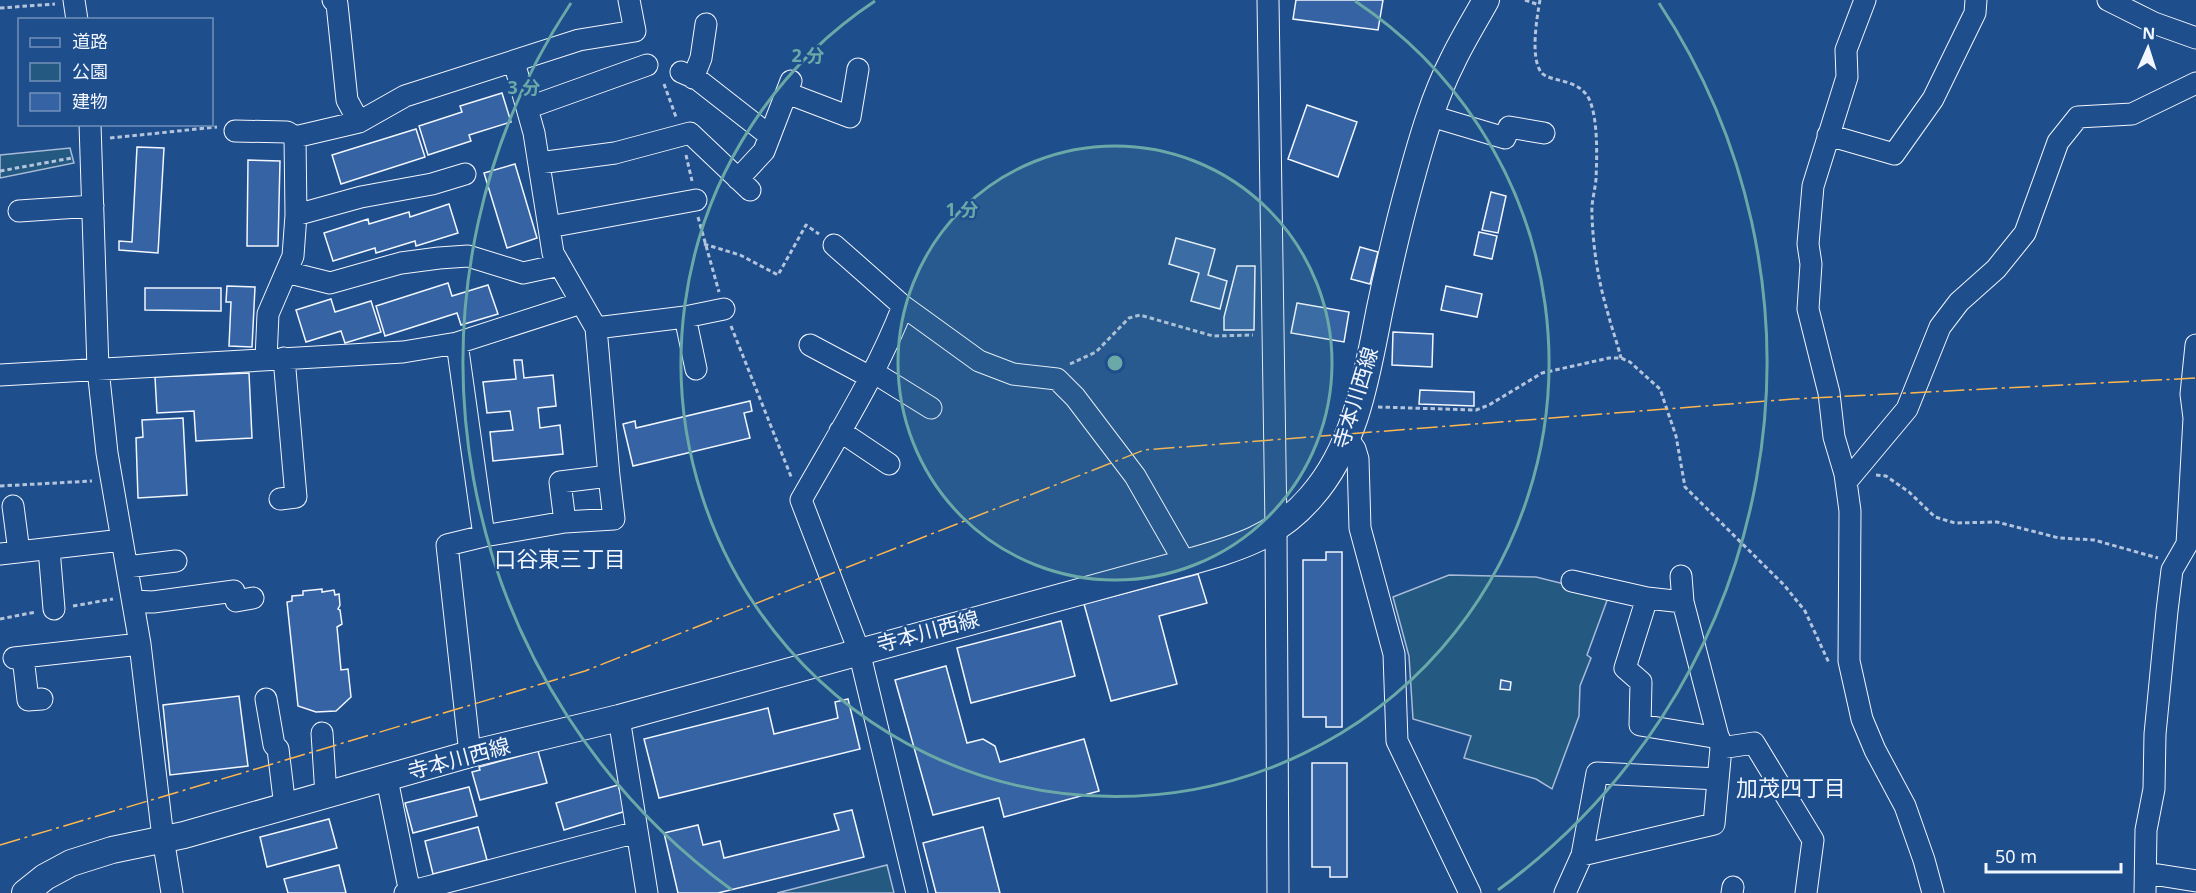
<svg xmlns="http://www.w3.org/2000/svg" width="2196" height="893" viewBox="0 0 2196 893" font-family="'Noto Sans','Noto Sans JP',sans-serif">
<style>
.green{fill:#245a82;stroke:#a8bbd7;stroke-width:1.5}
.building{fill:#3563a3;stroke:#f2f6ff;stroke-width:1.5}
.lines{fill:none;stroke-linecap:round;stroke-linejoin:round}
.minor-casing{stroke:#f2f6ff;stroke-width:23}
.major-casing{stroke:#f2f6ff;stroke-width:28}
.path{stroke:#b3c4dc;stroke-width:3;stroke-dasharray:4.5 3;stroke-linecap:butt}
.minor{stroke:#1f4e8c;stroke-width:21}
.major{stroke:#1f4e8c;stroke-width:26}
.power{stroke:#ffb74d;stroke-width:1.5;stroke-dasharray:21 4.5 3 4.5;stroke-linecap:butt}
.ring{fill:none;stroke:#6aa9a8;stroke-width:3}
.labels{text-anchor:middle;stroke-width:4.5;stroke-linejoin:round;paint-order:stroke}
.street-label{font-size:21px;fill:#f2f6ff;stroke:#1f4e8c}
.neighbourhood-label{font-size:22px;fill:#f2f6ff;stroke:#1f4e8c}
.centre{fill:#6aa9a8;stroke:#1f4e8c;stroke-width:3}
.ring-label{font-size:18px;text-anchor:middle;font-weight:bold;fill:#6aa9a8;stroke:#1f4e8c;stroke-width:4.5;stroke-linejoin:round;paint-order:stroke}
</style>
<rect width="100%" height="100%" fill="#1f4e8c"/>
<path class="green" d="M70,148L74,163L0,178V155Z
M1449,575L1536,577L1609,595L1587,655L1591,658L1580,686L1579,716L1552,789L1536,779L1464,758L1471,736L1413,719L1409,656L1393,597Z
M887,865L894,893H777Z"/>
<path class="building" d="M1296,0H1383L1378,30L1293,19Z
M502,93L511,122L469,135L471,141L428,155L419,126L462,112L460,106Z
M1307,105L1357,122L1338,177L1288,159Z
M416,129L425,157L341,184L332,155Z
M137,147L164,148L158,253L119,250V241L132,242Z
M248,160L280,161L278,246H247Z
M515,164L537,238L507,248L484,173Z
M1491,192L1506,196L1498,233L1482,230Z
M449,204L458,233L416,246L415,241L376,253L375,248L333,261L324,233L368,219L369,224L409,212L410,217Z
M1479,232L1497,236L1492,259L1474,255Z
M1176,238L1215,249L1208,275L1227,281L1220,309L1191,301L1199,273L1169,264Z
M1360,247L1378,252L1370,284L1351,279Z
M1237,266H1255L1254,330H1224V317Z
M448,283L452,296L488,285L498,314L461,325L457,313L385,336L376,306Z
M227,286L255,287L252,347L229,346L231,302H226Z
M1446,286L1482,294L1477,317L1441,310Z
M145,288H221V311L145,310Z
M331,299L335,312L371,301L381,332L345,343L341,331L306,342L296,310Z
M1297,303L1349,312L1344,342L1291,333Z
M1393,332L1433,334L1432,367L1392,365Z
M514,360H522L524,378L553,375L556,406L538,408L540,428L560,425L563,454L493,461L490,432L513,430L510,411L487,413L483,382L516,379Z
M249,373L252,438L196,441L194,411L157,413L155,377Z
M1420,390L1474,392V406L1419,404Z
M750,401L752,411L744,413L750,438L633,466L623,424L635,421L636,428Z
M183,418L187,495L138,498L136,438L143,437L142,420Z
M1326,552H1342V727H1326V717H1303V560H1326Z
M1198,574L1207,603L1159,616L1177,684L1111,701L1084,604Z
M322,589V592L334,590L335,595L339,594L340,605L338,609L340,610L342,624L337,627L341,670L348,669L351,697L336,711L316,712L298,706L287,602L292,601V596L303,595V591Z
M1061,621L1075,676L971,703L957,648Z
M946,666L967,743L983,739L995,746L1000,762L1084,739L1099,791L1004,817L999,798L933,815L895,680Z
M1501,680L1511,682L1510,690L1500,689Z
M239,696L248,766L170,775L163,705Z
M848,699L860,749L659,798L644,739L768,708L774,734L838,718L835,702Z
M538,751L547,783L480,800L472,772L480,770L479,767Z
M1312,763H1347V877H1330V867H1312Z
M618,785L626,811L564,830L556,803Z
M469,787L477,816L413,833L405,803Z
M852,810L864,857L718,893H678L664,833L698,825L703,845L720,841L724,858L839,830L834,814Z
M329,819L337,848L267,867L260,837Z
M478,827L487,860L433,874L425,841Z
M983,827L1000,893H936L923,843Z
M339,865L346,893H288L284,879Z"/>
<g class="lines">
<defs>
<path id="minor" d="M74,0L77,20
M333,0L337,4L347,100L359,122
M1268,0L1276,527L1278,893
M1865,0L1846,50L1847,77L1813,186L1808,244L1811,264L1808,309L1829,393L1834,437L1845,474L1850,511L1849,661L1862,719L1875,750L1905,806L1924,860L1933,893
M2108,0L2154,23L2196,38
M514,62L534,133L553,253L596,328L609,476L560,482L565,522
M681,72L697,79L770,136
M693,78L701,58L706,24
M787,93L850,117L858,69
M527,108L647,65
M1431,116L1505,138L1509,127L1544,133
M90,124L98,369L107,453L140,644L163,838L172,893
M235,131L287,132L295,137
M1828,135L1894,154L1933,99L1975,13L1976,0
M539,163L615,153L690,133L750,190
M738,179L764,151L791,81
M19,211L93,206
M296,215L361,197L432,184L465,174
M549,227L696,200
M834,245L903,306L979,361L1013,374L1057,379L1075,397L1135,476L1185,563
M286,272L330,283L401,263L439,258L468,256L523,273L560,265
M903,306C877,374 837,436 801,500L859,651L917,893
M685,317L696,369
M596,328L685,317L724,309
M457,343L484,536L447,545L470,754
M810,345L870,377
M266,359L268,314L293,256L296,215L295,137L359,122L405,96L579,40L635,31L629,0
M873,372L931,408
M0,375L403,352L457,343L581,303
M840,431L889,464
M1348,439L1355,449L1358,459L1360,528L1394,654L1397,741L1470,893
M1846,482L1907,409L1940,327L1959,302L1996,269L2025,233L2058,142L2078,117L2132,114L2196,83
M280,499L296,497L284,358
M13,506L19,552
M484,536L565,522L614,519L609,476
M49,549L54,609
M0,554L122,540
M127,567L176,561
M1681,576L1683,602
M1572,581L1647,598L1683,602L1721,748L1714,824L1582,855
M1647,598L1625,668L1641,682L1640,725L1719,738
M133,601L153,602L234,591L236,601L253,598
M23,657L28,700L42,699
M14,658L140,644
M266,699L274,745L278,749L285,807
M619,718L647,893
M322,733L326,795
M1721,748L1754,743L1813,840L1806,893
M387,779L410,893
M2146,873L2196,881
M405,893L637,832
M1565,893L1582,855L1597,773L1718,779
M1732,893L1733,887
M2145,893L2146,830L2154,789L2155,734L2167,611L2172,570L2187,544L2194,418L2191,394L2196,345"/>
<path id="major" d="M25,893L45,877L71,863L112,850L184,835L470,754L619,718L1185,563C1235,549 1276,538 1311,497C1357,445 1367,373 1380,308C1389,265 1399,222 1411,179C1422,139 1434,97 1453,60C1463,39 1475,20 1486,0"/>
</defs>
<use href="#minor" class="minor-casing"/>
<use href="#major" class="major-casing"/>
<path class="path" d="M1525,0L1539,5
M1540,0C1537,17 1530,57 1541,72C1549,83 1580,77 1590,101C1598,121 1597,157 1596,179C1595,191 1591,203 1592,215C1593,247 1598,280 1607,310C1611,326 1617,342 1621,358
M0,8L55,4
M664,84L676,117
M110,138L217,127
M686,155L692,181
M0,171L72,158
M698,217L719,292
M704,244L740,255L778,275L806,225L819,234
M731,326L792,479
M1070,364L1096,352L1129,318L1140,315L1213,336L1253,335
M1378,407L1476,410L1489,405L1542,373L1609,358H1621L1630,362L1660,389L1676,436L1685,487L1784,585L1805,611L1829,663
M1876,475L1886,476L1909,492L1935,517L1955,523L1997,522L2059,538L2094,540L2158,558
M0,486L92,481
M73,606L113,599
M0,619L36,612"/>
<use href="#minor" class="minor"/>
<use href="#major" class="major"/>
<path class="power" d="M0,845L585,671L1144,450L1793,399L2196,378"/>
</g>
<circle cx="1115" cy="363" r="217" fill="#6aa9a8" fill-opacity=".12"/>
<g class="ring">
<circle cx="1115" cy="363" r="217"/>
<path d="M1355 1A434 434 0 1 1 875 1"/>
<path d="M732 890A652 652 0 0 1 571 3M1659 3A652 652 0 0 1 1498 890"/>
</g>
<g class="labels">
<g class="street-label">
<text transform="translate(1356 398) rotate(-73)" y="7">寺本川西線</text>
<text transform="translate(928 632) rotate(-15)" y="7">寺本川西線</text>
<text transform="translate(459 759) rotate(-15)" y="7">寺本川西線</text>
</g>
<g class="neighbourhood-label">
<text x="560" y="567">口谷東三丁目</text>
<text x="1791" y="796">加茂四丁目</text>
</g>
</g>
<circle cx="1115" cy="363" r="9" class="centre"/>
<g class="ring-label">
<text x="808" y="62">2 分</text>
<text x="524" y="94">3 分</text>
<text x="962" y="216">1 分</text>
</g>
<rect x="18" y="18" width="195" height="108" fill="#1f4e8c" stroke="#7391ba" stroke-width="1.5"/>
<rect x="30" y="38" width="30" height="9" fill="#1f4e8c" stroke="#7391ba" stroke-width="1.5"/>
<text x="72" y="48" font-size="18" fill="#f2f6ff">道路</text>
<rect x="30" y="63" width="30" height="18" fill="#245a82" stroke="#7391ba" stroke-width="1.5"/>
<text x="72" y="78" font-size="18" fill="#f2f6ff">公園</text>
<rect x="30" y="93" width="30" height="18" fill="#3563a3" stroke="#7391ba" stroke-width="1.5"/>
<text x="72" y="108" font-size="18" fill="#f2f6ff">建物</text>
<g transform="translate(2148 48) rotate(3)" stroke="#1f4e8c" stroke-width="4.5" paint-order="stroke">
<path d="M0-4.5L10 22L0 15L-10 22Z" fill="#f2f6ff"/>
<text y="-9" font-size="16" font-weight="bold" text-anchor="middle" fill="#f2f6ff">N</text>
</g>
<path d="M1986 863v9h135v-9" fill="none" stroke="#f2f6ff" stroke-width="3"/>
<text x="1995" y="863" font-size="18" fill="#f2f6ff" stroke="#1f4e8c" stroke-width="4.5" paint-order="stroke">50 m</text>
</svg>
